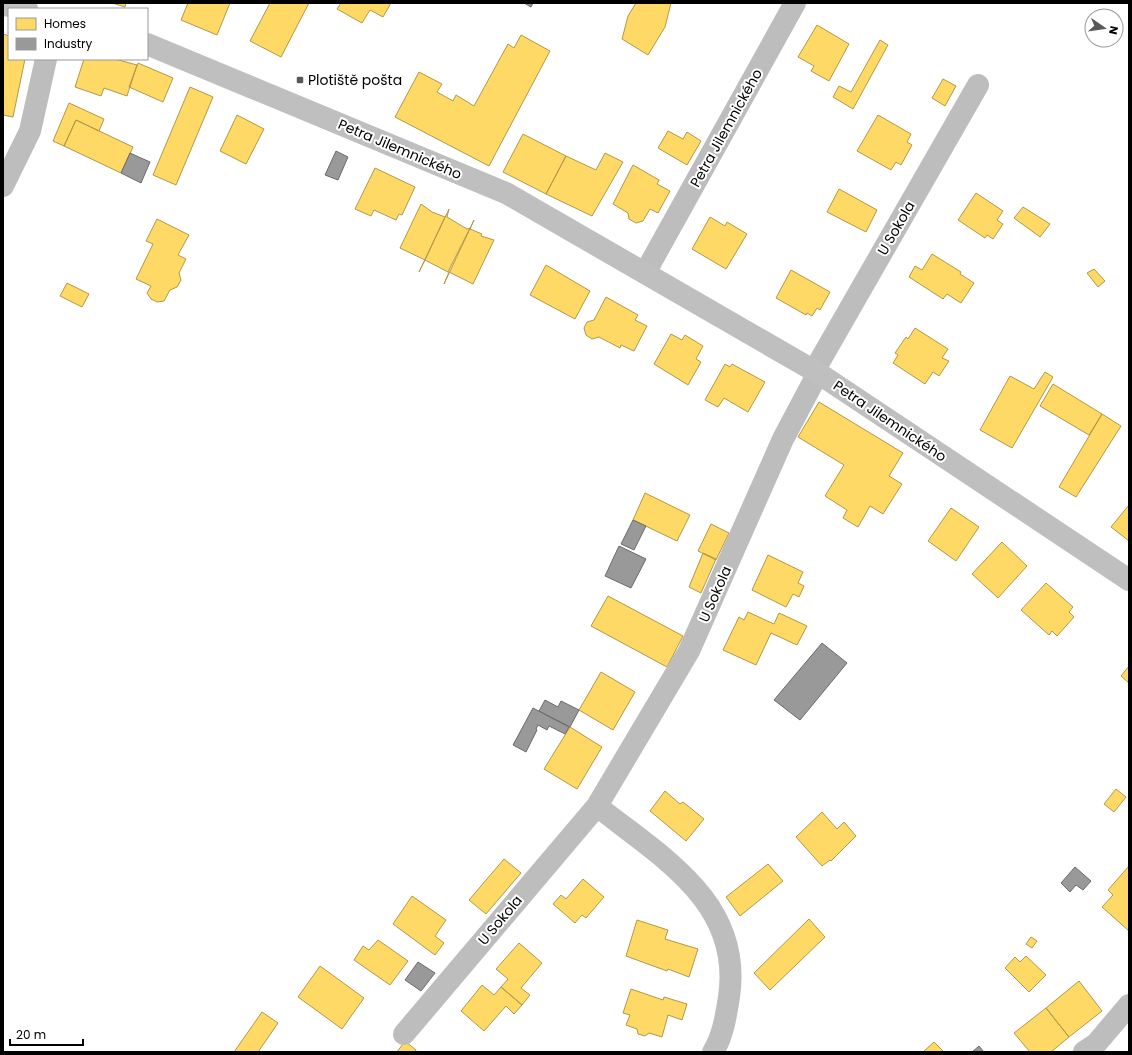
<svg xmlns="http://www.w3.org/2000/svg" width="1132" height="1055" viewBox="0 0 1132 1055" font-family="Poppins,sans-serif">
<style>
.homes{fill:#ffd966;stroke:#b29847}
.industry{fill:#999;stroke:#6b6b6b}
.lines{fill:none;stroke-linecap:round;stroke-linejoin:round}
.street{stroke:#bdbdbd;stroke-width:22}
.secondary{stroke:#bfbfbf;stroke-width:22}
.poi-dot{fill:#595959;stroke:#fff;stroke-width:1.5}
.labels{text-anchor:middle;stroke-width:4;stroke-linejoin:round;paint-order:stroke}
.poi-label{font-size:14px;fill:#000;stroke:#fff;text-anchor:start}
.street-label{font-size:14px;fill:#000;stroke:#fff}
</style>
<rect width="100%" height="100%" fill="#fff"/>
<path class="homes" d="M112,3H126L125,7Z
M188,3H230L217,35L181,20Z
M270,3H309L281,57L250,41Z
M341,3H340H391L383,17L370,10L362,23L337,9Z
M636,3H671L665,27L648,55L622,39L628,16Z
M817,25L849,44L829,81L811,71L814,66L798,57Z
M3,34L9,36V59H25L13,117L3,115Z
M521,35L550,51L489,166L395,117L419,72L442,84L437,92L453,101L456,95L474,106L508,44L514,48Z
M880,40L888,45L853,109L833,97L839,86L851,92Z
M84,59H115L137,65L127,96L104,88L101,96L75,87Z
M138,63L173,78L163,102L129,87Z
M943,79L956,86L945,106L932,98Z
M190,87L213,97L176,185L153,175Z
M69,103L104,119L99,131L76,120L64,146L53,141Z
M237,115L264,129L246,164L220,151Z
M878,115L911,134L907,142L912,145L901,165L896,162L891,170L857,151Z
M76,120L133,147L121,173L64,146Z
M668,131L683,139L687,132L701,141L687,165L658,148Z
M523,134L566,156L546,194L503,172Z
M605,153L623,162L592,216L546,194L566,156L596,170Z
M633,165L659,180L657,184L670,191L658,213L650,209L643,221L636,223L629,219L628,213L613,204Z
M375,168L415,187L402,215L399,214L396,220L374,210L371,216L355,209Z
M839,189L877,210L866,232L827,212Z
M976,193L1003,211L997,220L1003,224L993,239L987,235L985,238L958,220Z
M421,204L432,212L445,217L425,260L400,248Z
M1023,207L1050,224L1040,237L1014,218Z
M449,209L447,217L467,229L470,228L448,272L425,260L419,272Z
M710,217L725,226L727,222L747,234L726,269L692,249Z
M157,219L189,235L178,255L186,259L179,273L181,280L177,287L170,290L164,301L157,302L151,299L147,293L151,286L136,279L153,244L146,241Z
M474,220L470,229L482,234L481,236L494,240L473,284L449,272L444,284Z
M932,254L961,272L960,274L974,283L961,303L947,294L943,299L909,277L915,266L922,270Z
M546,265L590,291L575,319L530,295Z
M1094,269L1105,281L1098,287L1087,273Z
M791,270L830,292L820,310L817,308L812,316L807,313L806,315L776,298Z
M67,283L89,294L82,307L60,296Z
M606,297L638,315L635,320L647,326L634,351L621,345L620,348L599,337L592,339L586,335L584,328L587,322L594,320Z
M915,328L948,349L942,358L949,361L939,376L933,372L925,384L893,363L898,355L895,353L906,337L908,339Z
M671,334L682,340L685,335L703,346L696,359L701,362L688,385L654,364Z
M725,364L730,367L732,364L765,382L748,412L724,398L718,407L705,400Z
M1045,372L1053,377L1012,448L980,430L1010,376L1034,389Z
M1053,384L1102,414L1089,435L1040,406Z
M819,402L903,453L889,476L902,484L883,514L870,506L858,527L843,518L847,510L825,496L844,465L798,437Z
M1102,414L1121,426L1076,497L1059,487Z
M645,493L690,515L677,541L633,520Z
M1129,505V541L1111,527Z
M951,508L979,527L956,561L928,541Z
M711,524L729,533L716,560L698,551Z
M1002,542L1027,566L998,598L972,574Z
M703,553L716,559L701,593L689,587Z
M768,555L803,572L798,583L804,586L799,597L793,594L786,607L752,590Z
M1046,583L1073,607L1069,612L1074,617L1057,636L1052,631L1049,635L1021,610Z
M608,596L683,636L667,667L591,626Z
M748,612L774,624L779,613L807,626L797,645L771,633L756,665L723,650L739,617L744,620Z
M1129,666V683L1121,676Z
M601,672L635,692L613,730L579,710Z
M570,727L602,747L577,789L544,769Z
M1116,789L1126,797L1114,812L1104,804Z
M665,791L680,804L683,802L704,819L686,841L650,811Z
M822,812L837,829L844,822L856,836L831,861L830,860L822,866L796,837Z
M504,859L521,873L486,914L469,900Z
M768,864L783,881L740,916L726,897Z
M1129,866V931L1102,907L1113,895L1108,890Z
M583,879L604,897L586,918L582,915L575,923L553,904L561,895L566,899Z
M412,896L446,920L435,936L444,943L435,955L393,924Z
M809,919L825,937L770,990L754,973Z
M637,920L668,930L665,939L698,949L689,977L668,969L667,971L626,956Z
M1031,937L1037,941L1032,948L1026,944Z
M378,940L408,961L390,985L354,960L363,946L369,950Z
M519,943L542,963L521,988L530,995L522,1005L501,987L508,979L496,969Z
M1026,956L1046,975L1029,992L1005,968L1015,957L1020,962Z
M320,966L364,998L342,1029L298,997Z
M1079,981L1102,1011L1069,1037L1046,1008Z
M482,985L494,995L501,987L522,1005L514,1014L506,1006L484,1031L461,1011Z
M631,989L663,1000L664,997L687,1004L682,1020L668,1015L662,1037L649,1033L645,1036L638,1034L637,1029L626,1025L630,1015L623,1013Z
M1046,1008L1069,1037L1051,1052H1030L1014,1033Z
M262,1012L278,1023L258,1052H234Z
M405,1041L416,1050L415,1052H397Z
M934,1042L944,1052H923Z"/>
<path class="industry" d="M524,3H533L531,7Z
M336,151L348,157L338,180L325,175Z
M130,153L150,162L141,183L121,173Z
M633,520L646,526L634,550L621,544Z
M619,546L646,559L631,588L605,576Z
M822,643L847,663L800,720L774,700Z
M545,700L558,707L561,701L579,710L570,727L539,711Z
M533,708L569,727L565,734L549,726L547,730L538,725L536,729L537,730L526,752L513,745Z
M1075,867L1091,881L1083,890L1076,885L1070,892L1061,883Z
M418,962L435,973L421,991L405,980Z
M979,1046L984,1052H972Z"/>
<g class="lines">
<path class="street" d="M3,186L30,131L46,59
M645,273L795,3
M814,371L978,85
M597,806C661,857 743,902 729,997C726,1016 723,1036 713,1052
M404,1034L597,806L689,651L783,439L818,373
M1084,1052L1096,1044L1129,1005"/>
<path class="secondary" d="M3,5L27,9
M147,44L506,193L818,373L1129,580"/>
</g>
<rect class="poi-dot" x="296" y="76" width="8" height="8" rx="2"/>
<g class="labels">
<g class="poi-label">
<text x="308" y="85">Plotiště pošta</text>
</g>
<g class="street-label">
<text transform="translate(726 128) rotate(-61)" y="5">Petra Jilemnického</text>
<text transform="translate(400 149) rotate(23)" y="5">Petra Jilemnického</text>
<text transform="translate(896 228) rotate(-60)" y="5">U Sokola</text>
<text transform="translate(890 421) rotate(34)" y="5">Petra Jilemnického</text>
<text transform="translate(715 594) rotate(-66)" y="5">U Sokola</text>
<text transform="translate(500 920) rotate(-50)" y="5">U Sokola</text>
</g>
</g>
<rect width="1132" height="1055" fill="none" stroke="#000000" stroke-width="8"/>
<rect x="8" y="8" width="140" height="52" fill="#ffffff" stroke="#999999"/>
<rect x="16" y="18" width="20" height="12" fill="#ffd966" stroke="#999999"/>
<text x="44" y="28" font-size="12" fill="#000000">Homes</text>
<rect x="16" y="38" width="20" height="12" fill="#999999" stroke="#999999"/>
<text x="44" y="48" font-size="12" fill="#000000">Industry</text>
<g transform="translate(1104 28) rotate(103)"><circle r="19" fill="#ffffff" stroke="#999999"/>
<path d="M0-3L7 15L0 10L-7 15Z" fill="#595959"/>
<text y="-6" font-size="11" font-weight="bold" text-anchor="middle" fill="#000000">N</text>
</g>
<path d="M10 1039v6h73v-6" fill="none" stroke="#000000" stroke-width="2"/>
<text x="16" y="1039" font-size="12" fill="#000000" stroke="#ffffff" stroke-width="3" paint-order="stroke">20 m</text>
</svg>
